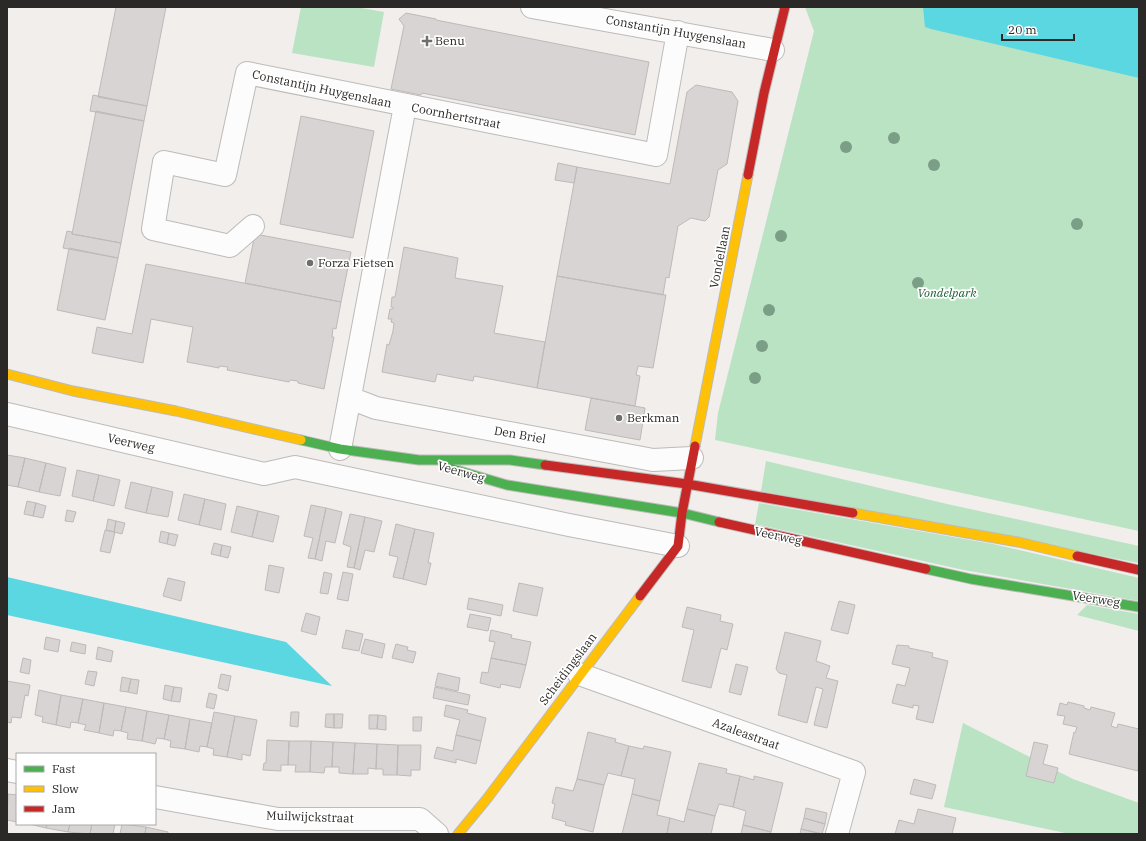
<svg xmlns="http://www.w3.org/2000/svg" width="1146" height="841" viewBox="0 0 1146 841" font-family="'IBM Plex Serif',serif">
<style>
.green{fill:#b9e3c3}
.water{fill:#5bd7e2}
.building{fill:#d7d4d3;stroke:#bdbab9}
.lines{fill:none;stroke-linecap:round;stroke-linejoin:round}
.street-casing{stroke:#bdbbb9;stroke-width:24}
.fast-casing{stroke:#bdbbb9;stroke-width:11}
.slow-casing{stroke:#bdbbb9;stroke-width:11}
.jam-casing{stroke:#bdbbb9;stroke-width:11}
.street{stroke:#fdfcfc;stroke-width:22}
.fast{stroke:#4caf50;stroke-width:9}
.slow{stroke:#ffc107;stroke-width:9}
.jam{stroke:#c62828;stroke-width:9}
.tree{fill:#7b9e87}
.poi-dot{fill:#706e6c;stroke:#fff;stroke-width:1.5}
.labels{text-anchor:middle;stroke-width:3.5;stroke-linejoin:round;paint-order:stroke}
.street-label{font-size:12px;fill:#2b2927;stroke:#fff}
.poi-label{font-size:12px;fill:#2b2927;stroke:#fff;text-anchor:start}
.park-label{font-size:12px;font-style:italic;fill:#1a5d34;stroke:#fff}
</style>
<rect width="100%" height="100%" fill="#f1eeec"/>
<path class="green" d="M301,7H356L384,12L374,67L292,53Z
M805,7H1139V531L715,440L718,413L814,31Z
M766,461L947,504L1139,546V563L761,491Z
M759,503L993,544L1139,578V601L964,570L755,524Z
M1087,605L1139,614V631L1077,615Z
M963,723L1073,779L1139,803V834H1070L944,807Z"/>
<path class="water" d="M923,7H1139V78L931,29L925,27Z
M7,577L286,642L332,686L7,615Z"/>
<path class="building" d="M116,7H166L147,106L98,97Z
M406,13L436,19V20L649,62L635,135L422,93L421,95L391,89L404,26L399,19Z
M696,85L732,92L738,101L727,164L718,170L709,217L705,221L691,218L678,226L669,278L666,277L663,295L557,276L577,167L670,184L687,92Z
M93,95L147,106L144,121L90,111Z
M96,111L144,121L121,243L72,234Z
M301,116L374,131L353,238L280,224Z
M558,163L577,167L574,183L555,180Z
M67,231L72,232V234L121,243L118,258L63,248Z
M255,234L351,252L341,302L245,283Z
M404,247L458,258L455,278L503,286L494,333L545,342L537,388L474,376L473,381L437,374L435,382L382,372L387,344L389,345L393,331L394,323L391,322L392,319H388L390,309H393V307H391L392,297H395Z
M69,248L118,258L105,320L57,310Z
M146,264L341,302L336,329L333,328L332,337H334L324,389L298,383V381L290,380L289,382L227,370L228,367L219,366V368L187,362L193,327L151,319L143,363L92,353L97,327L132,334Z
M557,276L666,295L653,368L638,366L636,375L640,376L635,406L537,388Z
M591,398L645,408L640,440L585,430Z
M7,455L25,458L18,487L7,485Z
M25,458L46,463L39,492L18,487Z
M46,463L66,468L60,496L39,492Z
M77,470L99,475L93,501L72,496Z
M99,475L120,480L114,506L93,501Z
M131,482L152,487L146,513L125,508Z
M152,487L173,492L168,517L146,513Z
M184,494L205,499L199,525L178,520Z
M205,499L226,504L221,530L199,525Z
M27,501L36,503L33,516L24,514Z
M36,503L46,506L43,518L33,516Z
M311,505L326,508L315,559L308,558L313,538L304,536Z
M237,506L258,511L252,537L231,532Z
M326,508L342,512L335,543L326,541L322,561L315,559Z
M67,510L76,512L73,522L65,521Z
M258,511L279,516L273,542L252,537Z
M350,514L365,517L354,568L347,567L351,547L343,544Z
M365,517L382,521L374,552L365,550L360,570L354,568Z
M108,519L116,521L114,532L106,530Z
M116,521L125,523L122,534L114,532Z
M396,524L415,529L403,579L393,577L398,557L389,555Z
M415,529L434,533L428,563H431L426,585L403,579Z
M105,530L115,532L110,553L100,551Z
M161,531L169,533L167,544L159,542Z
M169,533L178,535L175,546L167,544Z
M214,543L222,545L220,556L211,554Z
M222,545L231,547L228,558L220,556Z
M269,565L284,568L279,593L265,590Z
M324,572L332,574L328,594L320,593Z
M343,572L353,574L348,601L337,599Z
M168,578L185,582L181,601L163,596Z
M519,583L543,588L537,616L513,611Z
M469,598L503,605L501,616L467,609Z
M839,601L855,605L848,634L831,630Z
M687,607L721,615L720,621L733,624L727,650L721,648L711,688L682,681L694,630L682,627Z
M306,613L320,617L316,635L301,631Z
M470,614L491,618L488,631L467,627Z
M346,630L363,634L359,651L342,648Z
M491,630L512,635L511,638L531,642L526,665L491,658L495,642L489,641Z
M785,632L821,641L816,661L830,666L826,678L838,681L827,728L814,725L823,689L816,687L807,723L778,715L787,675L779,673L776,669Z
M46,637L60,640L58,652L44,649Z
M365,639L385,644L382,658L361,653Z
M72,642L86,645L85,654L70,651Z
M396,644L408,647L407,650L416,652L413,663L392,658Z
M897,645L909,646V648L933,653L932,657L948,661L933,723L916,719L919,706L913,705V708L892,703L897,684L905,686L910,668L892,664Z
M98,647L113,651L111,662L96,659Z
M23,658L31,660L29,674L20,672Z
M491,658L526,665L520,688L501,684L500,688L480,683L482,672L488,673Z
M736,664L748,667L741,695L729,692Z
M88,671L97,672L94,686L85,684Z
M438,673L460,678L458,691L435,686Z
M221,674L231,676L228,691L218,688Z
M122,677L131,679L128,692L120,691Z
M131,679L139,680L137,694L128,692Z
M7,681L30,685L28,696L25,695L21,718L12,717L11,723L7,722Z
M165,685L174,687L171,701L163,699Z
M174,687L182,688L180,702L171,701Z
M435,687L470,695L468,705L433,698Z
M39,690L61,695L56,725L42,722L43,717L35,715Z
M209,693L217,695L214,709L206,707Z
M61,695L83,699L78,723L71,722L70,728L56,725Z
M83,699L104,703L99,733L84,730L86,725L78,723Z
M1068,702L1084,706V708L1090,710L1091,707L1115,713L1111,726L1117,728L1118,724L1139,729L1138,771L1069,754L1074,732L1075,733L1077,727L1063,724L1065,716L1057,715L1060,703L1067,705Z
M104,703L126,707L121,731L114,730L113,736L99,733Z
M446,705L468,710L467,713L486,718L481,741L456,735L460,720L444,716Z
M126,707L147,711L142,741L127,739L128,733L121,731Z
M147,711L169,715L164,739L157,738L155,744L142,741Z
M214,712L235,716L227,757L213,755L214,749L207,747Z
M291,712H299L298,727L290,726Z
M326,714H334V728L325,727Z
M334,714H343L342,728H334Z
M169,715L190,719L185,749L170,747L171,741L164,739Z
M369,715H378L377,729H369Z
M378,715L386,716V730L377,729Z
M235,716L257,720L250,756L242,754V760L227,757Z
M413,717H422L421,731H413Z
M190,719L212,723L207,747L200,746L199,752L185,749Z
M588,732L616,739L615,742L629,746L621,776L608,773L604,785L577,779Z
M456,735L481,741L476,764L456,759V763L434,758L437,747L453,751Z
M267,740L289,741L288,765H281V771L263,770L264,763H266Z
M289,741H311L310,772H295L296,765H288Z
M311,741L333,742L332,767H325L324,773L310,772Z
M333,742L355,743L353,774L339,773V767H332Z
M1034,742L1048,745L1043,764L1058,768L1054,783L1026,776Z
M355,743L377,744L376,769L368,768V774H353Z
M377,744L398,745L397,775H383V769H376Z
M398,745H421L420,770H411V776L397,775Z
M629,746L643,749L644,746L671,752L660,801L632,794L635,779L621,776Z
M699,763L727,769L726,773L740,776L733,807L719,804L715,816L687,809Z
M740,776L754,780V776L783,783L771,832L743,825L746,811L733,807Z
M577,779L604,785L593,832L565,825L566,822L552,818L555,804L552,803L556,787L573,791Z
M914,779L936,785L932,799L910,794Z
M8,794L17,795V822L7,820Z
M632,794L660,801L657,815L670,818L667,834H622Z
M806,808L827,813L825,824L804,818Z
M687,809L715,816L711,834H667L670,818L684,822Z
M918,809L956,818L952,834H895L899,820L914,824Z
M804,818L825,824L822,834L801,829Z
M29,824H47L46,828Z
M47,824H70L68,832L46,828Z
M70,824H92L90,834L68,832Z
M92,824H115L113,834H90Z
M122,824L146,827L145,834H120Z
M743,825L771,832L770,834H741Z
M146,827L168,832V834H145Z
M801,829L822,834H800Z"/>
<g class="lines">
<defs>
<path id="street" d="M532,7L773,50
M253,226L230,246L153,229L164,162L225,175L247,73L656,155L678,32
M350,398L376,408L653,460L692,458
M7,414L264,474L295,467L569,525L678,546
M340,449L405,106
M579,674L854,772L837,834
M7,770L17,772
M155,797L278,819H420L437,834"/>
<path id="fast" d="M301,440L340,449L419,460H510L545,465
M446,467L507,485L682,513L719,522
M926,569L971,579L1139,607"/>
<path id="slow" d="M7,374L73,391L176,411L301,440
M695,446L748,175
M853,513L1018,542L1077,556
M458,834L486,800L640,596"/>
<path id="jam" d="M748,175L764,93L785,7
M545,465L687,484L853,513
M719,522L926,569
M1077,556L1139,570
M640,596L678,546L682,513L695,446"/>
</defs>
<use href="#street" class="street-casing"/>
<use href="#fast" class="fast-casing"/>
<use href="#slow" class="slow-casing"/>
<use href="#jam" class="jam-casing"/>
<use href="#street" class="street"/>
<use href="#fast" class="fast"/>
<use href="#slow" class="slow"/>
<use href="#jam" class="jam"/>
</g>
<g class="tree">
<circle cx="894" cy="138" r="6"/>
<circle cx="846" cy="147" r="6"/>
<circle cx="934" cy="165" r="6"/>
<circle cx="1077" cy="224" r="6"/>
<circle cx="781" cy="236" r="6"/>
<circle cx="918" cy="283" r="6"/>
<circle cx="769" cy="310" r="6"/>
<circle cx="762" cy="346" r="6"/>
<circle cx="755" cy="378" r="6"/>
</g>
<g class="poi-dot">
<path d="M425 35h4v4h4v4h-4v4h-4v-4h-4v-4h4z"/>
<circle cx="310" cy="263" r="4"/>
<circle cx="619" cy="418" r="4"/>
</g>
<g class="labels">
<g class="street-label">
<text transform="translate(676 32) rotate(10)" y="4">Constantijn Huygenslaan</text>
<text transform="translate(322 89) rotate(12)" y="4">Constantijn Huygenslaan</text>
<text transform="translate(456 116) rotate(11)" y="4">Coornhertstraat</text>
<text transform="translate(720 257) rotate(-79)" y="4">Vondellaan</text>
<text transform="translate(520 435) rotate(10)" y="4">Den Briel</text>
<text transform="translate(131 443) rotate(13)" y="4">Veerweg</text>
<text transform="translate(461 472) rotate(16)" y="4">Veerweg</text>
<text transform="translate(778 536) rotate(12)" y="4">Veerweg</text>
<text transform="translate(1096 599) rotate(9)" y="4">Veerweg</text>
<text transform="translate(568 669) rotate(-53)" y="4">Scheidingslaan</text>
<text transform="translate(746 734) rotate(20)" y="4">Azaleastraat</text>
<text transform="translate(310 817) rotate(2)" y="4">Muilwijckstraat</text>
</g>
<g class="poi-label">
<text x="435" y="45">Benu</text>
<text x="318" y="267">Forza Fietsen</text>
<text x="627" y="422">Berkman</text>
</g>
<g class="park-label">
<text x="947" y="297">Vondelpark</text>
</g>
</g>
<rect width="1146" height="841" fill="none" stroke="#2b2927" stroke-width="16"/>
<rect x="16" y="753" width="140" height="72" fill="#ffffff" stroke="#aaa9a9"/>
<rect x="24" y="766" width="20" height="6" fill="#4caf50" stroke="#aaa9a9"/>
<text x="52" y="773" font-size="12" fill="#2b2927">Fast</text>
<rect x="24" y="786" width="20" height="6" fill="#ffc107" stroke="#aaa9a9"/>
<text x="52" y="793" font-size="12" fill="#2b2927">Slow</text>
<rect x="24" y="806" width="20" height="6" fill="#c62828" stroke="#aaa9a9"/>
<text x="52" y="813" font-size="12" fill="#2b2927">Jam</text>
<path d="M1002 34v6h72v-6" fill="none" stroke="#2b2927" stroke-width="2"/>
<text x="1008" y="34" font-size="12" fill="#2b2927" stroke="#ffffff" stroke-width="3" paint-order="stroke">20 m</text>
</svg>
